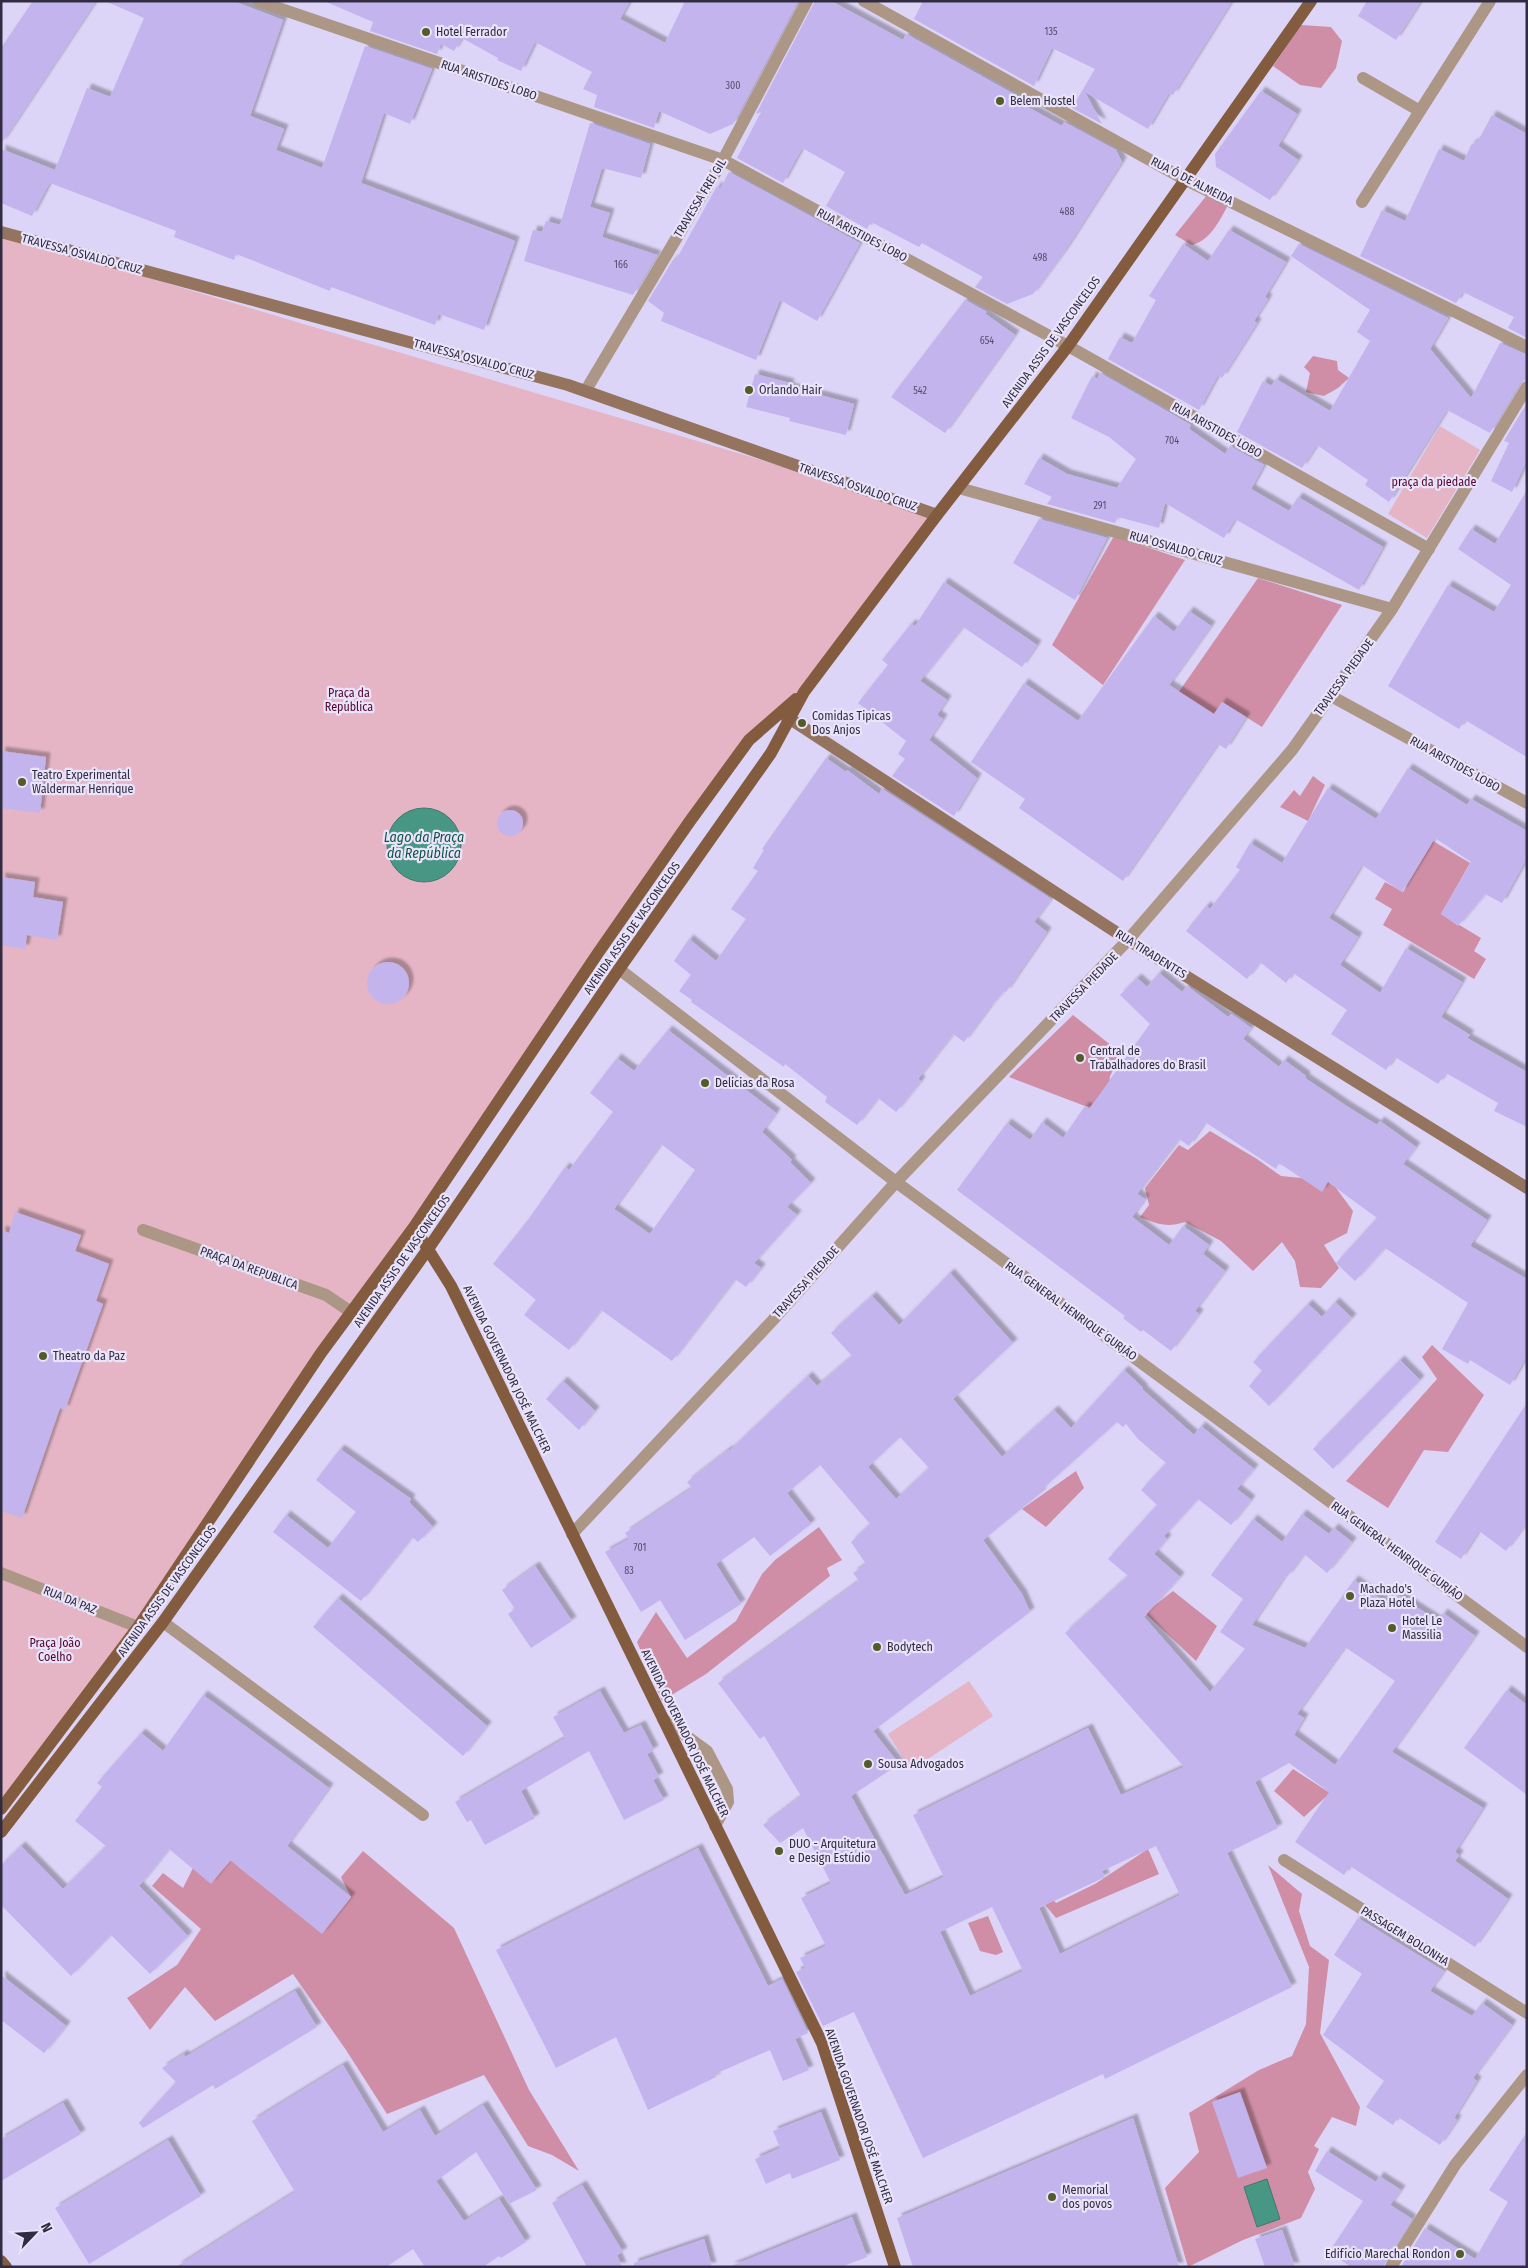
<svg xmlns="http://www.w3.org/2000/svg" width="1528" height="2268" viewBox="0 0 1528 2268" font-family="'Fira Sans Condensed',sans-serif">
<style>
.green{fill:#e5b5c5}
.forest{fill:#cf8ea5}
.water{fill:#489785;stroke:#417771}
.building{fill:#c3b4ee;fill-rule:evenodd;filter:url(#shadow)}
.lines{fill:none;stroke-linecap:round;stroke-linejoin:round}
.lane{stroke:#ac9686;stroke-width:12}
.street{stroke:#ac9686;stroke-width:12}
.secondary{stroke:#94745e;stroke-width:12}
.primary{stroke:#835c40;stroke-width:12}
.poi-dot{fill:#535b29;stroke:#eae4fb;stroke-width:2}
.labels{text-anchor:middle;stroke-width:4.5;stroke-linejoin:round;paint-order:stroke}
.number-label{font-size:10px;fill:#564e6d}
.poi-label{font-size:12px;fill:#322c42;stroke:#eae4fb;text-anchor:start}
.street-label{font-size:12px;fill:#322c42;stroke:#eae4fb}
.park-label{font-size:12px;fill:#54062e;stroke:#eae4fb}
.water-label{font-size:14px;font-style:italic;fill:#125448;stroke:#eae4fb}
</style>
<defs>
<filter id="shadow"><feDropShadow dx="4.5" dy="-4.5" stdDeviation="1" flood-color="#0004"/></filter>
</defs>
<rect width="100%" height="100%" fill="#ddd5f7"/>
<path class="green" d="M1,234L879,495L937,515L804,692L749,740L230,1488L1,1809Z
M1440,426L1480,450L1427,538L1388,514Z
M969,1681L993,1716L911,1770L888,1734Z"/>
<path class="forest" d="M1301,25L1331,27L1342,41L1336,68L1321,88L1300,85L1273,66Z
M1207,195L1227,207C1219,222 1209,241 1192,245L1175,235Z
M1313,356L1337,361L1338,370L1349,378L1338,388L1324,396L1306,392L1310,373L1304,367Z
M1114,536L1185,560L1103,685L1052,645Z
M1258,578L1342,605L1262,727L1222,702L1214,715L1176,696Z
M1313,776L1325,785L1308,821L1280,807L1294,790L1300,796Z
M1433,841L1470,863L1441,914L1481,938L1474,951L1486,959L1474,979L1383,925L1392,909L1375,899L1385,882L1403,892Z
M1073,1015L1122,1054L1110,1076L1109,1084L1093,1107L1085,1106L1009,1077Z
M1210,1131L1257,1159L1281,1176L1331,1181L1353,1211L1347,1233L1324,1245L1339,1268L1321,1288L1300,1287L1295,1261L1282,1242L1253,1271L1221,1241L1185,1222C1167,1228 1157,1224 1140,1217L1149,1205L1145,1188L1179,1145L1188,1150Z
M1432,1345L1484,1395L1448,1452L1424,1450L1388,1508L1346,1481L1437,1379L1422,1357Z
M1076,1471L1084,1488L1046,1527L1022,1509Z
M819,1527L842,1560L827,1568L830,1576L706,1674L662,1701L637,1642L656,1612L687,1658L736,1621L762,1574L775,1560Z
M1173,1591L1217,1626L1196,1661L1145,1613Z
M1293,1769L1330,1793L1304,1817L1274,1791Z
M1148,1849L1159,1874L1056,1918L1036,1894L1044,1888L1056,1903L1095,1884Z
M363,1851L454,1928L529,2090L579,2171L552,2155L528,2146L484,2075L387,2114L346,2050L293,1974L215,2021L185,1987L150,2030L127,1998L177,1965L201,1929L152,1886L163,1873L183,1888L193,1868L211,1883L232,1859L240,1868L322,1933L351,1897L341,1877Z
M1268,1865L1302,1894L1299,1911L1310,1946L1329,1960L1320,2033L1360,2107L1356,2126L1332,2117L1314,2146L1319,2149L1308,2172L1315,2189L1301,2218L1243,2240L1188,2267L1165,2188L1199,2152L1189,2113L1259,2070L1292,2056L1306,2024L1309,1967Z
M988,1916L1003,1952L996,1955L980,1951L968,1923Z"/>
<path class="water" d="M387 845a37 37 0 1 1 74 0a37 37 0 1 1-74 0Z
M1267,2179L1280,2219L1257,2227L1244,2187Z"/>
<path class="building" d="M33,1H96L1,144V48Z
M105,1H233L283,20L250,116L284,129L276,150L322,168L365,46L432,69L410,124L384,113L361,183L515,241L484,330L439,314L435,325L331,287L330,291L236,254L234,260L174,237L176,231L50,183L51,180L32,216L1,203V149L55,170L87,88L110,97L144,18Z
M324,1H630L620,19L665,43L685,1H798L733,124L710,134L659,111L654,128L594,107L597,95L583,89L592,72L535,42L521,71L497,60L498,58L462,38L454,51L441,44L437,54L370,31L373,22Z
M815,1H831L903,40L906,34L1026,101L1024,105L1062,126L1064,122L1116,150L1122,162L1064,252L1033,294L1007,304L975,287L983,277L922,243L919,247L871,222L867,229L826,206L845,172L802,148L783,183L737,158L761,112L756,114Z
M923,1H1232L1173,95L1169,93L1148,129L1085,92L1102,124L1072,108L1095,69L1052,48L1034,86L914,19Z
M1367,1H1421L1396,40L1358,16Z
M1261,91L1297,114L1278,146L1298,160L1270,200L1216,167L1215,154Z
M1492,115L1527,134V338L1508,328L1514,317L1463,292L1456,303L1360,256L1382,210L1405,221L1439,149L1464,161L1471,145L1478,141Z
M590,123L650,144L641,178L602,168L590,207L610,213L602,237L657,255L633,295L524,261L533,230L542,232L546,221L560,225Z
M729,172L860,243L817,321L780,300L756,360L661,321L664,313L648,301L673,260H676L717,186L720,189Z
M1229,230L1286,262L1265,297L1268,299L1254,321L1257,323L1222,378L1218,375L1199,410L1108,359L1120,337L1132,343L1156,300L1149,296L1183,244L1208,261Z
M1299,244L1448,318L1430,349L1471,398L1500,343L1527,355V379L1520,383L1490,433L1447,410L1389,502L1365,485L1368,480L1317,445L1302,468L1237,432L1263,381L1271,386L1276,379L1330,411L1370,341L1357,332L1370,310L1291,256Z
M965,300L987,312L984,313L1015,335L945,433L891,397Z
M1100,373L1191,425L1189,429L1225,454L1230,446L1264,465L1251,489L1289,511L1298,497L1383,547L1359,590L1235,519L1224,538L1165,503L1159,528L1118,517L1115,523L1047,504L1052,497L1024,484L1039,458L1067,474L1117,488L1136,459L1109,437L1071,418L1092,376L1097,379Z
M755,374L790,383L789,387L854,404L846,435L789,421L790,418L746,407Z
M1527,403V460L1512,492L1491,481L1509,443L1504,441Z
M1527,490V757L1465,720L1459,729L1388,686L1448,585L1494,612L1511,585L1458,549L1471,529L1495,544Z
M1039,519L1107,538L1075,600L1013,563Z
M944,582L1037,645L1022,667L963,627L920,681L947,700L937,715L943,719L929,740L977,778L954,816L892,776L905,759L898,754L906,741L858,703L888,665L882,660L911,624L915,626Z
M1189,611L1211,626L1169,685L1214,714L1222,702L1246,717L1226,749L1218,744L1123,881L1019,808L1025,799L971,762L1024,683L1078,721L1154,616L1174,632Z
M1,751L46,757L40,813L1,808Z
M826,758L846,772L847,770L879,794L882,789L1051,899L1034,922L1047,932L1006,992L1004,991L990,1007L964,1042L953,1034L918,1079L921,1081L896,1112L878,1098L857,1125L825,1102L827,1097L785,1064L784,1067L691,1002L692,1000L679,991L691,975L674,961L689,939L716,961L746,919L731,909L758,871L753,868L764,850L762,849Z
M1408,768L1467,805L1471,799L1527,831V858L1502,903L1485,894L1458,926L1441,914L1471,862L1435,838L1402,892L1362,865L1329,918L1358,937L1340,965L1380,993L1406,948L1462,982L1441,1017L1470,1035L1467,1038L1527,1072V1127L1494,1111L1498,1103L1446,1073L1438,1084L1395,1057L1386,1070L1331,1034L1347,1010L1293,973L1286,983L1260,962L1247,979L1186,931L1206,906L1210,909L1240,870L1236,867L1250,843L1282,863L1328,788L1376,819Z
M497 823a13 13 0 1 1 26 0a13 13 0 1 1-26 0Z
M1,877L35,882L33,897L63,902L57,940L27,935L25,949L1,945Z
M367 983a21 21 0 1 1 42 0a21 21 0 1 1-42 0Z
M1159,973L1182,992L1187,986L1228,1017L1231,1014L1239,1019L1251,1028L1243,1039L1279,1067L1284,1060L1306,1076L1305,1078L1348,1107L1377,1125L1380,1121L1416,1147L1403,1164L1487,1220L1470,1246L1527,1279V1356L1510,1385L1470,1360L1468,1364L1442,1349L1468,1303L1385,1248L1355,1281L1336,1263L1377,1218L1328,1182L1322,1192L1279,1163L1276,1169L1205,1122L1189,1146L1179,1139L1137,1194L1145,1199L1132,1217L1169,1245L1183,1226L1209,1245L1203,1254L1225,1271L1195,1311L1199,1314L1171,1351L1143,1330L1141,1332L1123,1318L1125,1316L957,1190L1007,1123L1030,1140L1042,1122L1063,1138L1085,1106L1089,1109L1150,1024L1120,995L1137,978L1147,987Z
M668,1030L776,1113L762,1132L792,1160L790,1162L811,1183L787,1207L797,1215L754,1263L761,1268L746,1287L735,1279L672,1361L601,1310L569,1350L524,1315L536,1300L493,1264L528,1220L565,1167L569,1170L613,1112L590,1093L617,1058L634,1071ZM661,1144L695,1170L650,1234L614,1209Z
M15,1212L81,1235L75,1251L109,1264L96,1301L103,1304L65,1410L60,1408L22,1518L1,1511V1230L9,1233Z
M950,1273L1013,1343L953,1399L1002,1457L1054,1410L1071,1428L1124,1370L1143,1388V1390L1194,1435L1201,1426L1254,1469L1237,1489L1251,1500L1231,1525L1198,1499L1164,1536L1167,1539L1154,1554L1180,1577L1144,1617L1210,1692L1245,1649L1220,1632L1243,1599L1211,1575L1253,1519L1282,1542L1302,1514L1329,1534L1334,1528L1352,1542L1327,1573L1304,1554L1287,1577L1285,1576L1252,1625L1305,1648L1354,1580L1386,1603L1393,1592L1438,1621L1443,1613L1475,1636L1392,1752L1483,1808L1455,1852L1459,1855L1455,1861L1508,1899L1475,1947L1350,1866L1344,1875L1295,1842L1329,1792L1289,1763L1255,1782L1278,1828L1227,1853L1292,1987L1105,2079L1103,2074L923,2158L854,2012L823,2026L796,1972L805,1968L800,1958L826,1946L801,1898L831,1883L803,1828L780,1843L763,1825L801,1796L764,1736L760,1739L718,1683L859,1581L853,1573L866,1564L851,1542L870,1524L820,1465L787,1493L811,1524L770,1556L754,1537L716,1564L741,1604L685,1640L660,1600L641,1612L605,1552L629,1539L625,1533L692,1488L687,1482L728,1450L729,1451L808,1376L817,1386L852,1356L831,1333L872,1296L899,1325ZM1117,1422L1123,1427L1126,1424L1138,1439L1166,1463L1141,1490L1157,1505L1108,1559L1128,1576L1065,1633L1184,1767L1121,1795L1088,1728L913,1815L944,1877L905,1895L851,1796L899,1764L873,1731L1030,1612L1022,1594L983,1540L1042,1492L1040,1491ZM900,1437L929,1468L896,1499L868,1467ZM1345,1647L1395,1681L1335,1765L1294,1735L1304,1718L1297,1714ZM1156,1846L1180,1895L1060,1954L1039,1908L1105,1877L1102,1871ZM992,1907L1023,1971L970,1996L940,1932Z
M1335,1302L1352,1318L1269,1406L1249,1386L1262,1371L1253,1362L1308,1304L1322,1317Z
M1400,1360L1420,1380L1333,1469L1313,1449Z
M563,1381L595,1411L579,1430L546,1399Z
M1527,1403V1523L1506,1551L1479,1531L1461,1559L1435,1542Z
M340,1449L411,1499L409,1502L433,1527L418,1542L412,1537L361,1601L273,1532L286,1515L328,1548L356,1512L316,1480Z
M535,1566L572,1621L531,1648L508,1614L515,1609L502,1590Z
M338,1598L487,1726L463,1756L313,1627Z
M1507,1690L1527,1705V1795L1464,1748Z
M600,1691L624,1733L641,1725L654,1750L647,1754L659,1777L653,1780L664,1800L624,1820L589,1751L521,1791L535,1818L485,1845L471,1820L467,1822L455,1802L565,1738L553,1717Z
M203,1695L329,1788L287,1846L351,1897L322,1934L230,1860L211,1884L169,1849L139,1886L188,1936L150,1974L111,1935L71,1976L1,1905V1865L21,1846L63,1889L106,1846L75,1821L102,1787L97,1783L141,1733L163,1751Z
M698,1848L768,1986L782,1979L808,2033L795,2039L809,2070L783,2081L770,2050L715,2074L716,2077L648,2110L616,2037L556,2068L496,1950Z
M1358,1918L1444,1971L1430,1991L1472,2016L1482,2003L1512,2025L1473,2078L1477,2081L1454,2118L1457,2120L1440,2145L1398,2117L1393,2125L1366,2107L1384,2081L1323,2035L1362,1974L1334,1955Z
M1,1975L66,2026L44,2053L1,2020Z
M295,1991L317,2027L215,2089L213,2085L143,2128L139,2123L176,2082L162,2068L184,2054L185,2057Z
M343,2065L383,2132L420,2110L435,2136L483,2105L537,2190L509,2204L476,2152L436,2181L464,2221L499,2199L526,2242L501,2258L499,2256L483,2267H425L413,2249L386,2267H176L295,2192L252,2121Z
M1240,2092L1267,2168L1238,2178L1212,2102Z
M63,2103L81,2134L1,2181V2139Z
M821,2112L840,2160L792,2179L790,2173L766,2184L755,2159L780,2148L773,2131Z
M1133,2118L1179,2267H913L897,2218Z
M1527,2132V2267H1401L1425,2228L1475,2259L1508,2202L1489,2190Z
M168,2140L201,2196L89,2264L55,2208Z
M1327,2151L1376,2182L1379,2176L1401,2190L1390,2205L1412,2219L1383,2267H1351L1329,2252L1363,2201L1315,2171Z
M582,2185L623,2252L617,2255L622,2267H587L552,2203Z
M852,2217L867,2257L841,2267H729Z
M1282,2230L1295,2267H1265L1255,2239Z
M704,2239L712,2267H634V2263Z"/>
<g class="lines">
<path class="lane" d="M1363,78L1420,111
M1362,202L1490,1
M163,1622L423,1815
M663,1719L707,1751L727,1789L728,1802L715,1826"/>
<path class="street" d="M258,1L723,160L1068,346L1429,549
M864,1L1184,179L1527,347
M586,390L723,160L807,1
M959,488L1392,609
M1331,696L1527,803
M619,969L896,1182L1527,1647
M143,1230L326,1295L351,1312
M572,1534L772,1321L896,1182L1128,940L1292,750L1392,609L1527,387
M1,1573L138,1627
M1284,1860L1527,2013
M1391,2267L1455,2165L1527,2075"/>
<path class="secondary" d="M1,232L568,385L937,515
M781,713L1128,940L1527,1188"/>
<path class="primary" d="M414,1227L451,1286L822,2043L895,2267
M1,1809L138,1627L321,1353L414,1227L598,953L690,821L749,740L796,699
M1,1832L163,1622L428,1249L619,969L771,753L804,692L937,515L1068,346L1311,1
M1,2261L6,2267"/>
</g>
<g class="poi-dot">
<circle cx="426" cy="32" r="5"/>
<circle cx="1000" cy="101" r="5"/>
<circle cx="749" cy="390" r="5"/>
<circle cx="802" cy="723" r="5"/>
<circle cx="22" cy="782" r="5"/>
<circle cx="1080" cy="1058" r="5"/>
<circle cx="705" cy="1083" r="5"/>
<circle cx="43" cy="1356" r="5"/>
<circle cx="1350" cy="1596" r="5"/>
<circle cx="1392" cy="1628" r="5"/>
<circle cx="877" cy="1647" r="5"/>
<circle cx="868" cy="1764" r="5"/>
<circle cx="779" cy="1851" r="5"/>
<circle cx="1052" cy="2197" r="5"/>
<circle cx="1460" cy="2254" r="5"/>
</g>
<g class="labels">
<g class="number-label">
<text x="1051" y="35">135</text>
<text x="733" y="89">300</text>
<text x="1067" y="215">488</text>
<text x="1040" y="261">498</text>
<text x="621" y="268">166</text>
<text x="987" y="344">654</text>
<text x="920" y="394">542</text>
<text x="1172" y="444">704</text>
<text x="1100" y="509">291</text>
<text x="640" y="1551">701</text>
<text x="629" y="1574">83</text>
</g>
<g class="poi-label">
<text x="436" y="36">Hotel Ferrador</text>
<text x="1010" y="105">Belem Hostel</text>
<text x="759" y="394">Orlando Hair</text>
<text x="812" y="720">Comidas Tipicas<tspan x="812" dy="14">Dos Anjos</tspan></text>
<text x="32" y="779">Teatro Experimental<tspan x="32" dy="14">Waldermar Henrique</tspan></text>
<text x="1090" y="1055">Central de<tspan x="1090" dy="14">Trabalhadores do Brasil</tspan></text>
<text x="715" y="1087">Delicias da Rosa</text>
<text x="53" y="1360">Theatro da Paz</text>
<text x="1360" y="1593">Machado's<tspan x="1360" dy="14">Plaza Hotel</tspan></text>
<text x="1402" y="1625">Hotel Le<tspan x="1402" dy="14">Massilia</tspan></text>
<text x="887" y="1651">Bodytech</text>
<text x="878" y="1768">Sousa Advogados</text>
<text x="789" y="1848">DUO - Arquitetura<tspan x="789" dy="14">e Design Estúdio</tspan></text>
<text x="1062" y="2194">Memorial<tspan x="1062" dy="14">dos povos</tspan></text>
<text x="1450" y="2258" text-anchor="end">Edifício Marechal Rondon</text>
</g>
<g class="street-label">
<text transform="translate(489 80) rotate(19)" y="4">RUA ARISTIDES LOBO</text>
<text transform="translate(1192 181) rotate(27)" y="4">RUA Ó DE ALMEIDA</text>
<text transform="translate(700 198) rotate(-59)" y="4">TRAVESSA FREI GIL</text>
<text transform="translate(862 235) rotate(28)" y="4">RUA ARISTIDES LOBO</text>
<text transform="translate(82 254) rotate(15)" y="4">TRAVESSA OSVALDO CRUZ</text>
<text transform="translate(1051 342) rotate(-54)" y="4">AVENIDA ASSIS DE VASCONCELOS</text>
<text transform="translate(474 359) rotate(15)" y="4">TRAVESSA OSVALDO CRUZ</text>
<text transform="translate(1217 430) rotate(29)" y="4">RUA ARISTIDES LOBO</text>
<text transform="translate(858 487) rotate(19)" y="4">TRAVESSA OSVALDO CRUZ</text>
<text transform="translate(1176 548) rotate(16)" y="4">RUA OSVALDO CRUZ</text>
<text transform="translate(1344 677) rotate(-54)" y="4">TRAVESSA PIEDADE</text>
<text transform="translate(1455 764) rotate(29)" y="4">RUA ARISTIDES LOBO</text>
<text transform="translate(632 928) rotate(-55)" y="4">AVENIDA ASSIS DE VASCONCELOS</text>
<text transform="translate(1151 954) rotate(32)" y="4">RUA TIRADENTES</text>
<text transform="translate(1084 987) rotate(-46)" y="4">TRAVESSA PIEDADE</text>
<text transform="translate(402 1261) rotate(-55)" y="4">AVENIDA ASSIS DE VASCONCELOS</text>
<text transform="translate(249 1268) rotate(20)" y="4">PRAÇA DA REPUBLICA</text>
<text transform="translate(806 1282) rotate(-48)" y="4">TRAVESSA PIEDADE</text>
<text transform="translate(1071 1311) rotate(36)" y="4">RUA GENERAL HENRIQUE GURJÃO</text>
<text transform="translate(507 1369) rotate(64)" y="4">AVENIDA GOVERNADOR JOSÉ MALCHER</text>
<text transform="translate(1397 1551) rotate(36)" y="4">RUA GENERAL HENRIQUE GURJÃO</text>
<text transform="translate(167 1591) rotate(-54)" y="4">AVENIDA ASSIS DE VASCONCELOS</text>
<text transform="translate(70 1600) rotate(22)" y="4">RUA DA PAZ</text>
<text transform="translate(685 1733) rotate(64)" y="4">AVENIDA GOVERNADOR JOSÉ MALCHER</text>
<text transform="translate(1405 1936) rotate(32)" y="4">PASSAGEM BOLONHA</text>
<text transform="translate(859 2116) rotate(71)" y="4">AVENIDA GOVERNADOR JOSÉ MALCHER</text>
</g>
<g class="park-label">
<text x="1434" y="486">praça da piedade</text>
<text x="349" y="697">Praça da<tspan x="349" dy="14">República</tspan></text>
<text x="55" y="1647">Praça João<tspan x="55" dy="14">Coelho</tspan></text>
</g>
<g class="water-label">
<text x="424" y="842">Lago da Praça<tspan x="424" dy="16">da República</tspan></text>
</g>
</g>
<rect width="1528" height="2268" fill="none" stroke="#322c42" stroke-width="5"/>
<g transform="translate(35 2233) rotate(65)" stroke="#eae4fb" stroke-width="4" paint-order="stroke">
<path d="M0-4L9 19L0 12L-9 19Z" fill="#322c42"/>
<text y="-8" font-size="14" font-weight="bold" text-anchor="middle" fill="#322c42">N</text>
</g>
</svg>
